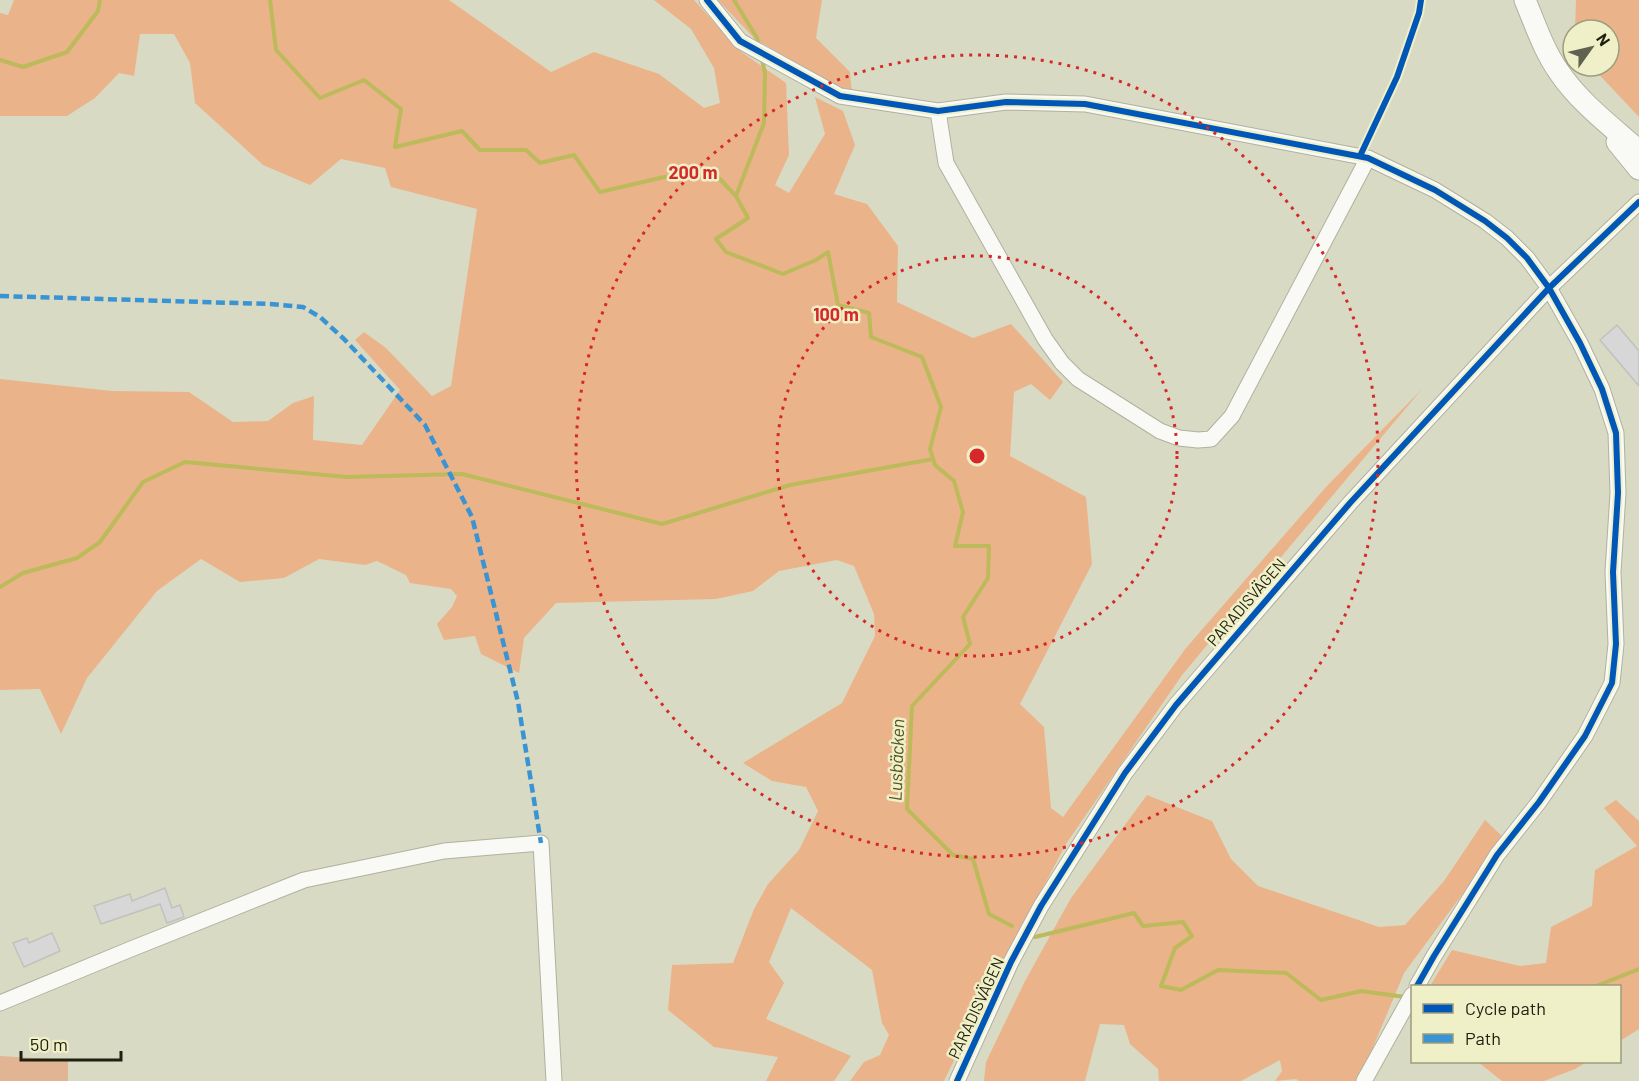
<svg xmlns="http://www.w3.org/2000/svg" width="1639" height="1081" viewBox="0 0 1639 1081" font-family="Barlow,sans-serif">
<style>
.green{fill:#e1b593}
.forest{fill:#ebb38a}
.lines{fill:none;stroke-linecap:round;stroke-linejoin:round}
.stream{stroke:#bcba5a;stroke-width:4}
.building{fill:#d8d7d8;stroke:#c1c1be;stroke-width:1.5}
.minor-casing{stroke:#b0b19f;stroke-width:17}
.highway-casing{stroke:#b0b19f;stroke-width:23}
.minor{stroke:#f9f9f6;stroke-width:15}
.highway{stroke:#f9f9f6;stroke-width:21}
.quiet{stroke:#3a94d3;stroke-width:4.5;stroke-dasharray:9 4.5;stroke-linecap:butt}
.cycleway-casing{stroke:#eff0c7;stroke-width:10}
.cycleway{stroke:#0057b8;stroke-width:6}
.ring{fill:none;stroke:#d62828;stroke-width:3;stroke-dasharray:3 6}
.labels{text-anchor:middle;stroke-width:5;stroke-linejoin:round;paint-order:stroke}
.street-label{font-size:16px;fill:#202011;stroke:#eff0c7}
.water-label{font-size:18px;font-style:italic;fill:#555424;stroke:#eff0c7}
.centre{fill:#d62828;stroke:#eff0c7;stroke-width:3}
.ring-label{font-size:18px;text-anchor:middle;font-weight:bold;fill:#d62828;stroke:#eff0c7;stroke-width:5;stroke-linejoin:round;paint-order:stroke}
</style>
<rect width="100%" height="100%" fill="#d9dac3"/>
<path class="green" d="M0,1056L68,1060V1081H0Z"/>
<path class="forest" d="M14,0H449L551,72L594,52L659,74L704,108L720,103L714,68L691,29L654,0H694L740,51L786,83L789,155L775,185L789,193L825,134L815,97L843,111L855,145L834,194L867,204L898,246L897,302L973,338L1011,324L1063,382L1050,400L1031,384L1014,392L1010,456L1086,497L1092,564L1020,704L1044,727L1051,808L1063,817L1186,648L1326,487L1422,389L1182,675L1066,844L983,1001L944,1081H850L864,1062L880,1055L889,1035L882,1023L872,970L791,908L769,962L784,983L766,1019L851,1056L834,1081H766L778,1057L714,1047L668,1010L672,965L733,963L754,909L768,884L799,850L818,811L806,787L772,781L743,763L842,703L875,636L874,614L854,566L837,560L779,571L753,591L716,599L556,603L524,638L519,673L481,654L475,636L444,640L437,624L452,607L457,596L451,589L410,583L406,575L377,561L365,565L319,559L284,578L240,582L201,559L157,591L87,678L61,734L40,689L0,690V379L112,391L189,392L233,422L268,421L293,403L314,396L313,440L362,445L400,390L355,340L364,332L386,348L432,396L451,386L477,209L391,187L385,168L341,159L310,185L263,165L195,103L190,63L174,34H140L134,76L119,73L95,98L67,116H0V13L8,15Z
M718,0H822L816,38L850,72L852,96L755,39Z
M1576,0H1639V117L1591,66H1609V30H1575Z
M1147,795L1212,821L1231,859L1258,886L1379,927L1405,925L1444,881L1485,820L1504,838L1404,973L1359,1081H1299L1296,1079L1275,1081L1282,1071L1280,1060L1241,1081H1159L1158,1069L1130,1044L1124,1025L1100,1024L1085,1081H984L986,1062L1025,981L1071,898Z
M1616,800L1639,821V1029L1620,1041V986H1430L1452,950L1520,966L1546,963L1551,927L1592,906L1595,870L1637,846L1604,808Z
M1478,1062H1587L1575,1069L1544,1081H1502Z"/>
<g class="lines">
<path class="stream" d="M270,0L276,50L320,98L364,80L401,109L395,147L462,131L480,150H526L540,163L574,155L600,192L664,177L717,176L736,196L748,218L716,239L726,252L783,274L816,260L828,252L838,305L869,313L871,337L922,357L941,407L930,449L935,465L954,481L963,512L955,546H989L988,578L963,617L970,644L912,706L907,809L953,855L973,859L989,914L1012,926
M734,0L757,38L759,46
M0,60L23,67L67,52L98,11L100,0
M736,196L764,123L765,73L762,60
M0,587L23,573L77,558L100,542L143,482L185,462L347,477L462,474L662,524L790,485L933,459
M1035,937L1134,913L1143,926L1183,922L1192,936L1175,948L1161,986L1181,990L1218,970L1286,973L1321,1000L1361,991L1405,997
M1596,986L1639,969"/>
</g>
<path class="building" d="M1617,325L1639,351V386L1600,340Z
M165,888L172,908L180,905L184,917L167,923L160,904L101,924L94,906L130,894L132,901Z
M52,933L60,951L24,967L13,943L27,938L29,943Z"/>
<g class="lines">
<defs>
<path id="minor" d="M707,0L740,41L840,96L938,111L1006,102L1085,104L1368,158L1435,190L1485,221L1507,238L1527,258L1549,288L1580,343L1602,389L1616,433L1618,493L1613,572L1616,644L1612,683L1585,736L1539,802L1497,855L1434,956L1417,986
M938,111L946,163L1045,339L1062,363L1078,379L1160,431L1179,438L1198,440L1211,439L1232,416L1368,158
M0,1003L131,949L304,880L444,851L541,843L554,1081
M957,1081L1011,962L1041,906L1125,773L1176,705L1350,503L1549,288L1639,202
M1364,1081L1412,995"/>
<path id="highway" d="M1525,0C1535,24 1544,51 1559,72C1580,103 1611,126 1639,151
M1617,142L1639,169"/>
</defs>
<use href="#minor" class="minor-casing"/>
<use href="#highway" class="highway-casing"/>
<use href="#minor" class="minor"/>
<use href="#highway" class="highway"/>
<path class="quiet" d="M0,296L270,304L303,307L320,317L344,339L425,425L472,517L518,702L541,843"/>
<defs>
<path id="cycleway" d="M707,0L740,41L840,96L938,111L1006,102L1085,104L1368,158L1435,190L1485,221L1507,238L1527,258L1549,288L1580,343L1602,389L1616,433L1618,493L1613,572L1616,644L1612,683L1585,736L1539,802L1497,855L1434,956L1417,986
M1360,156L1397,77L1419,13L1421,0
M957,1081L1011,962L1041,906L1125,773L1176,705L1350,503L1549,288L1639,202"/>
</defs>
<use href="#cycleway" class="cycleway-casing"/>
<use href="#cycleway" class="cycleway"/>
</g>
<g class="ring">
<circle cx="977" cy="456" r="200"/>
<circle cx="977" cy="456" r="401"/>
</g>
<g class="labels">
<g class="street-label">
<text transform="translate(1246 602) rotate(-49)" y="6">PARADISVÄGEN</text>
<text transform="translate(976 1008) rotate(-65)" y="6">PARADISVÄGEN</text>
</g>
<g class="water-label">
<text transform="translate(897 760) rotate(-88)" y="6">Lusbäcken</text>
</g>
</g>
<circle cx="977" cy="456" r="9" class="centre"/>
<g class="ring-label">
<text x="693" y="179">200 m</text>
<text x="836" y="321">100 m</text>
</g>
<rect x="1411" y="985" width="210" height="78" fill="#eff0c7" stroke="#9c9d7e" stroke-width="1.5"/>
<rect x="1423" y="1004" width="30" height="9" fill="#0057b8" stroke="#9c9d7e" stroke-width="1.5"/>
<text x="1465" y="1015" font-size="18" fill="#202011">Cycle path</text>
<rect x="1423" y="1034" width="30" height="9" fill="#3a94d3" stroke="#9c9d7e" stroke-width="1.5"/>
<text x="1465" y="1045" font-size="18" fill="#202011">Path</text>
<g transform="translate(1591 48) rotate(56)"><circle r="28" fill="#eff0c7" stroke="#9c9d7e" stroke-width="1.5"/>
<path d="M0-4.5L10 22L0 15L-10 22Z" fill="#61614f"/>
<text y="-9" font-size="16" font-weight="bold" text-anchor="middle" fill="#202011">N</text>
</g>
<path d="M21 1051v9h100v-9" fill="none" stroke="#202011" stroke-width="3"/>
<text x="30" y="1051" font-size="18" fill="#202011" stroke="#eff0c7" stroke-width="4.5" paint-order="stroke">50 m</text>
</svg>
